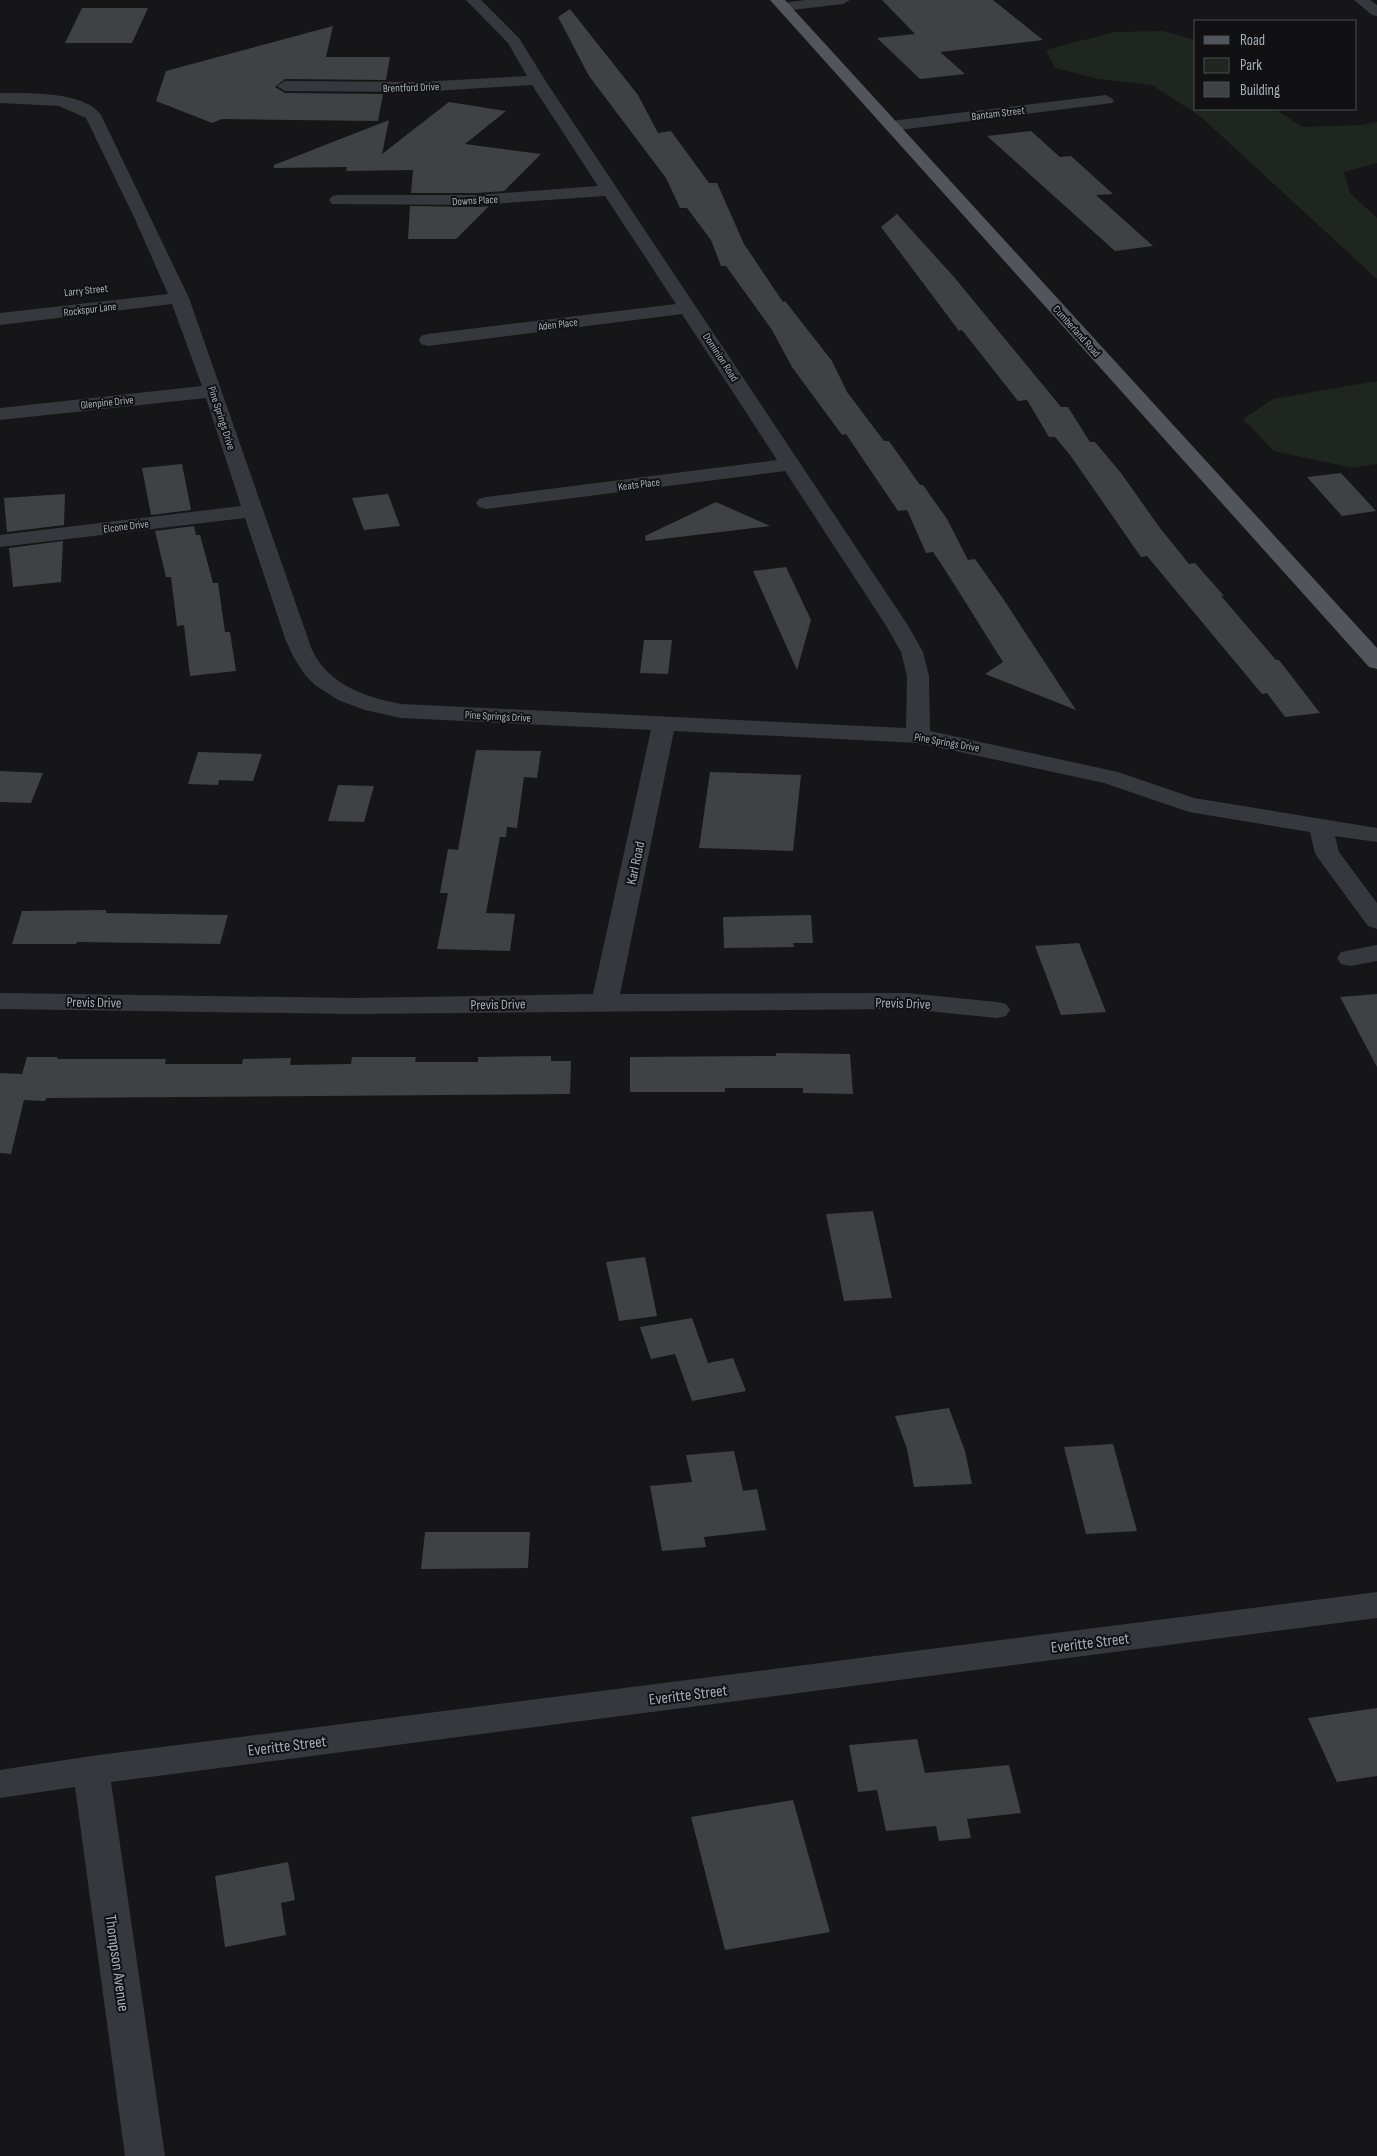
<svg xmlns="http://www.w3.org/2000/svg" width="1377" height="2156" viewBox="0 0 1377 2156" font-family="'Sofia Sans Condensed',sans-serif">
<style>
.green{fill:#1e261f}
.building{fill:#404145}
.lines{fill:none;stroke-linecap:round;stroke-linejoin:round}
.minor{fill:#37383d;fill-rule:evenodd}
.major{fill:#53555c;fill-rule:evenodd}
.labels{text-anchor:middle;stroke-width:4;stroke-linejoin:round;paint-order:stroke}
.far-street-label{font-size:11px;fill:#a8adb8;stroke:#111113}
.street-label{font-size:14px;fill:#a8adb8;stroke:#111113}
.near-street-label{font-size:16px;fill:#a8adb8;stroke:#111113}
</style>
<rect width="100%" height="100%" fill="#161618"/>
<path class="green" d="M1163,31L1196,40V109H1287L1278,111L1302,127L1362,125L1377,122V163L1344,172L1350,193L1377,218V279L1201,117L1152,85L1099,79L1055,68L1046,50L1114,32Z
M1377,381V464L1353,468L1274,451L1243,419L1273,399Z"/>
<path class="building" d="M882,0H993L1043,40L940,52L965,74L920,79L877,38L915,34Z
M82,8H148L132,43H65Z
M570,9L638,95L658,133L671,131L709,183H717L744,244L783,302L785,301L832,361L847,392L884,441H889L920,485H923L947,519L968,560L975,559L1002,597L1076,710L985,674L1003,662L947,573L933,552L926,553L907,510L898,511L846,434L842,435L792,367L772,330L726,266H721L711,240L687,208H680L666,178L589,76L558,17Z
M333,26L326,57H390L386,80L285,79L275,87L285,93L383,94L378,121L222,119L212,123L156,101L166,71Z
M449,102L506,111L465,144L541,154L504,191L477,193H411L413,170L346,171L347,167L274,168V165L389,120L382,154Z
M1031,131L1060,157L1071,156L1113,194L1096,195L1153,246L1115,251L987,136Z
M410,206L477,207L489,206L456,239H408Z
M897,214L954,277L1061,407H1068L1090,442H1095L1121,473L1160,528L1189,564L1195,563L1224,596H1221L1276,660H1279L1320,713L1285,717L1267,693L1262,694L1147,556L1141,557L1070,455L1055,437H1049L1027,400L1018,401L962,330L959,331L881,227Z
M182,464L191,510L151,515L142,468Z
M1341,473L1376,511L1342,516L1307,477Z
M65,494L64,525L7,532L4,498Z
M388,494L400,526L364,530L352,498Z
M716,502L770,526L646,541L645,536Z
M194,526L196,535H200L213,583H218L225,632H230L236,671L190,676L184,625L177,626L171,577H166L155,531Z
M63,541L61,582L13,587L9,548Z
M786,567L811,620L797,670L753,571Z
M644,640H672L668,674L640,673Z
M476,750L541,751L537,778L524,777L517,828L507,827L506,837H500L486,913L515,914L510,951L437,949L448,893H440L448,849L458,850Z
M198,752L262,754L253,781L219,780L218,785L188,784Z
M0,771L43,773L31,803L0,802Z
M710,772L801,775L793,851L699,848Z
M338,785L374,786L364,822L328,821Z
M106,910V913L228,915L220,944L77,942L76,944H12L22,911Z
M811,915L813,943H793L794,947L724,948L723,917Z
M1079,943L1106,1012L1061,1015L1035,946Z
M1377,994V1067L1340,997Z
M776,1053L850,1054L853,1094L803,1093V1088H725V1092H630V1057L776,1056Z
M551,1056V1061H571L570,1094L46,1098L45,1101L24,1100L11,1154L0,1153V1073L22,1074L27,1057H57V1059H166L165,1064H242L243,1059L291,1058L290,1065L351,1064L352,1057H416L415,1062H478V1057Z
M873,1211L892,1298L844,1301L826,1214Z
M645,1257L657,1316L619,1321L606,1262Z
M692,1318L708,1363L733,1358L746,1391L692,1401L675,1354L651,1359L640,1327Z
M949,1408L965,1451L972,1484L914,1487L907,1449L895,1416Z
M1113,1444L1137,1531L1086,1534L1064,1447Z
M734,1451L743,1491L757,1489L766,1530L704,1537L706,1547L662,1551L650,1486L692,1482L686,1455Z
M425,1532H530L528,1568L421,1569Z
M1377,1708V1776L1337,1782L1308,1718Z
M917,1739L925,1773L1009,1765L1021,1813L967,1819L971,1838L939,1841L936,1826L886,1831L877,1790L858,1792L849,1745Z
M793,1800L830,1932L725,1950L691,1817Z
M288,1862L295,1900L281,1903L286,1935L225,1947L215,1876Z"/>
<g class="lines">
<path class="minor" d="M466,0H481L519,38L545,80L907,624L923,652L929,676L930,731L1118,772L1194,798L1377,828V842L1335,836L1339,852L1377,903V929L1368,926L1318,858L1315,853L1310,832L1189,812L1104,783L918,743L674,731L620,994L907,993L997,1002L1006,1004L1010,1010L1006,1016L997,1018L907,1009L353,1014L0,1009V993L353,998L593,994L651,730L401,718L365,710L338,700L315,685L305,675L294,658L286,641L245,518L0,547V535L241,506L206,398L0,420V408L202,386L172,304L0,325V313L168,294L134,217L86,118L59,106L0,103V93C26,93 85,91 101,115L189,298L312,650C329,685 365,697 401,704L906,728L907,676L901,652L885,624L785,471L486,509L479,507L476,503L479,499L486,497L777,460L682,314L428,346L421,344L419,340L421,336L428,334L676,304L605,196L477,205L332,204L329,200L332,196L338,195H477L598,186L532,85L418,92L285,91L277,86L285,81L418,82L527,76L508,43Z
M805,0H850L843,4L783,11L776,7L783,3Z
M1354,0H1370L1377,5V16L1372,15Z
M1106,95L1114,100L1112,103L891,131L883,126L891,121Z
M1377,945V961L1350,966L1341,964L1337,958L1341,952Z
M1377,1592V1618L111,1782L165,2156H125L75,1787L0,1798V1770L91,1756Z"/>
<path class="major" d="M770,0H785L1377,648V669L1369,667Z"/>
</g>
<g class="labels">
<g class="far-street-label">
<text transform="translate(411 87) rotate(-2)" y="4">Brentford Drive</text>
<text transform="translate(998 113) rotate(-7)" y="4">Bantam Street</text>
<text transform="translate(475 200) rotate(-3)" y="4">Downs Place</text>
<text transform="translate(86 290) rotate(-6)" y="4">Larry Street</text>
<text transform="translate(90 309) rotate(-7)" y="4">Rockspur Lane</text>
<text transform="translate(558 324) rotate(-7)" y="4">Aden Place</text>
<text transform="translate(1077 331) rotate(48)" y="4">Cumberland Road</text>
<text transform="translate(721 357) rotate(57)" y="4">Dominion Road</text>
<text transform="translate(107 402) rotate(-6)" y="4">Glenpine Drive</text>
<text transform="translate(222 418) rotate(72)" y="4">Pine Springs Drive</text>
<text transform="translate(639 484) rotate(-7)" y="4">Keats Place</text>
<text transform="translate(126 526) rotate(-7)" y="4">Elcone Drive</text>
<text transform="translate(498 716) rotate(3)" y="4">Pine Springs Drive</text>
<text transform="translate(947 742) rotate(10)" y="4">Pine Springs Drive</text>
</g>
<g class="street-label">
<text transform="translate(635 863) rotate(-78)" y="5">Karl Road</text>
<text transform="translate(94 1002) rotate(1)" y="5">Previs Drive</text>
<text transform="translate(903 1003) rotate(2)" y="5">Previs Drive</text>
<text transform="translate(498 1004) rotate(-1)" y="5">Previs Drive</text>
</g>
<g class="near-street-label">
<text transform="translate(1090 1642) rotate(-7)" y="6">Everitte Street</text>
<text transform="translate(688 1694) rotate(-7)" y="6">Everitte Street</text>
<text transform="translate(287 1745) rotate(-7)" y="6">Everitte Street</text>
<text transform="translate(118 1963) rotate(82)" y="6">Thompson Avenue</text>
</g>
</g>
<rect x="1194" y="20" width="162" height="90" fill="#111113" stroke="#4d4f55"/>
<rect x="1204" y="36" width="25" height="8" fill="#53555c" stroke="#4d4f55"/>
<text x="1240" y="45" font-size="15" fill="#a8adb8">Road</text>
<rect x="1204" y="58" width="25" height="15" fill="#1e261f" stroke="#4d4f55"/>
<text x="1240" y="70" font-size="15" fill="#a8adb8">Park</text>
<rect x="1204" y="82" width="25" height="15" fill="#404145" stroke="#4d4f55"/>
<text x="1240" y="95" font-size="15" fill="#a8adb8">Building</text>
</svg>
